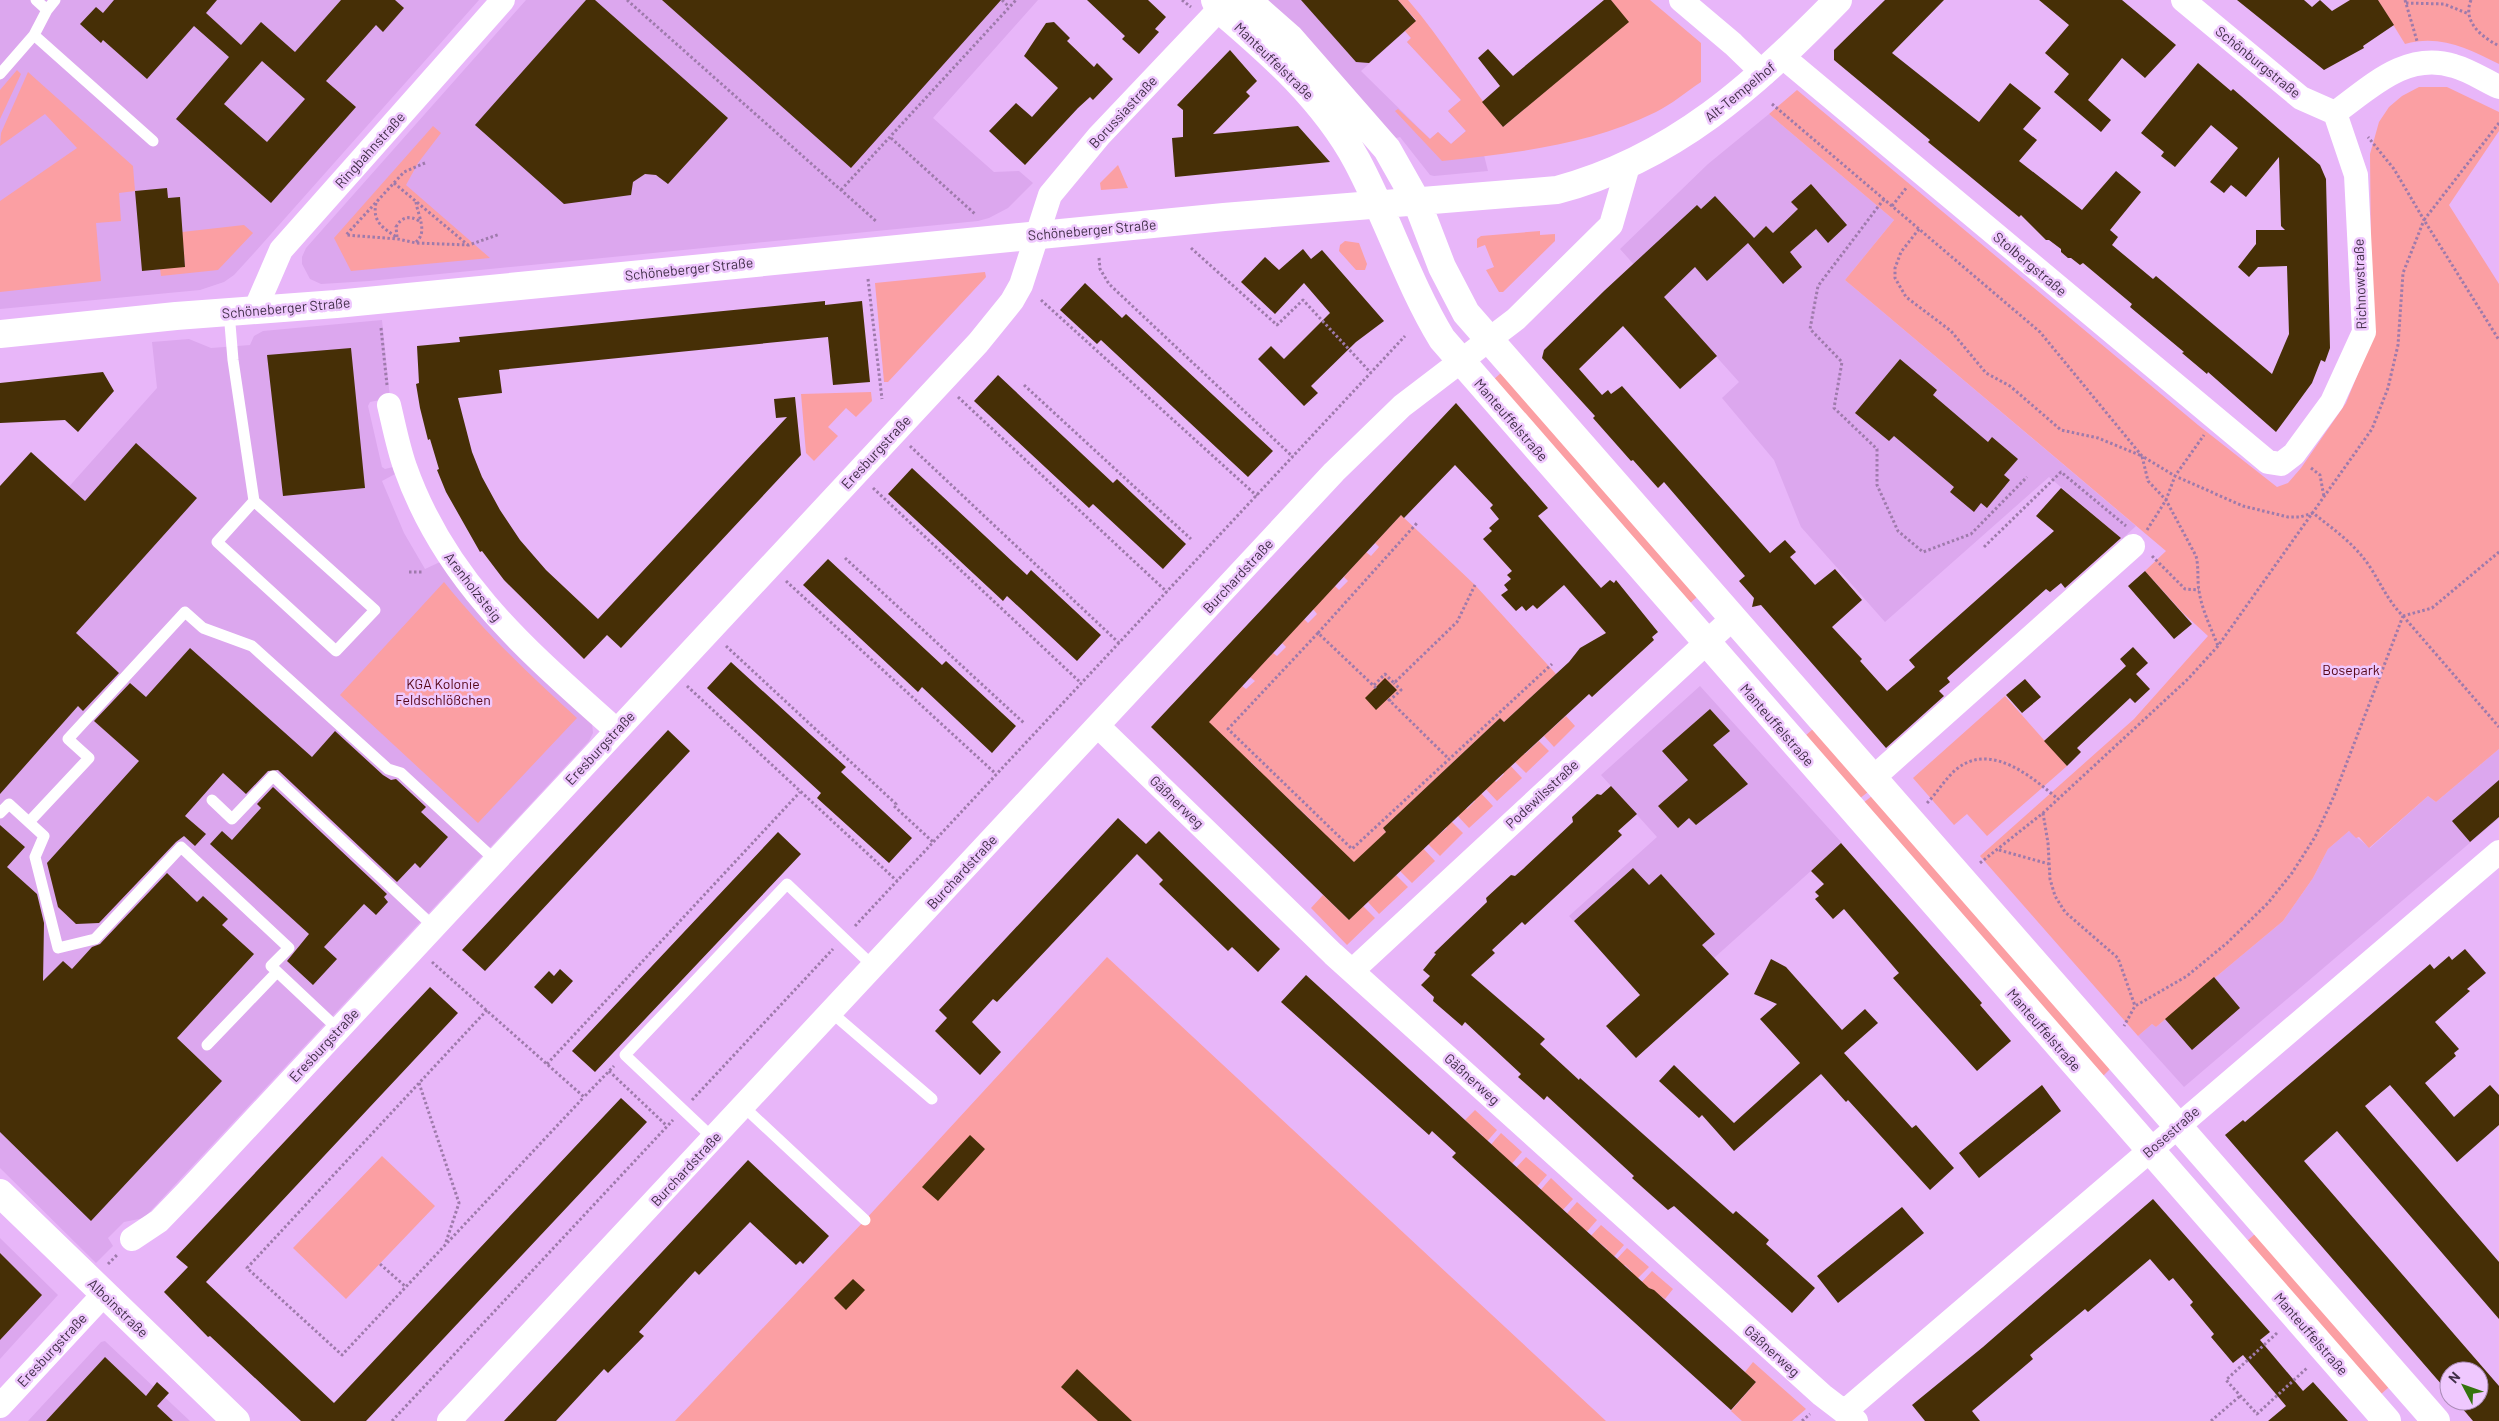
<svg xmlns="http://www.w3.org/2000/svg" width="2499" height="1421" viewBox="0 0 2499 1421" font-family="Barlow,sans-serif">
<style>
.built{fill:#dca7ee;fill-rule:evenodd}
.green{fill:#fb9fa3}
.building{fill:#462f06;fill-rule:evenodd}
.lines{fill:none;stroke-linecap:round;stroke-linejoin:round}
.path{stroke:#9e7aab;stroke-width:3;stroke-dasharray:2.5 2.5;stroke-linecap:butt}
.service{stroke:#fff;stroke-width:11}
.minor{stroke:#fff;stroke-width:24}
.tertiary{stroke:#fff;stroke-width:28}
.secondary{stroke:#fff;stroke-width:28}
.labels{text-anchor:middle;stroke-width:5;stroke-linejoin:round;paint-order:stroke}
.street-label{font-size:14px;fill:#422f49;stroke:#efc8fe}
.park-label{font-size:14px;fill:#550617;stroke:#efc8fe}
</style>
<rect width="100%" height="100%" fill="#e8b6f9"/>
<path class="built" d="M0,0H479L255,252L234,275L224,282L200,290L0,309Z
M526,0H1038L933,118L994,172L1019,171L1033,183L1008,208L989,218L978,221L369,281L321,284L310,279L302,264V257L306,248Z
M1265,0H1398L1416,21L1468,91L1488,171L1434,176L1430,175L1400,137L1393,139ZM1405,31L1411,38L1407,42L1461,100L1448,111L1466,131L1451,144L1438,132L1430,139L1361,71Z
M1769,114L1894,220L1845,280L2136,526L2122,539L2049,477L1885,622L1801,527L1774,460L1722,398L1739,382L1620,249L1708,164Z
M382,320L390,398L370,402L368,406L382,467L385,469L393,467L397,473L382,481L404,533L425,569L440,562L592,723L593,733L589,741L538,796L144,1218L124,1222L108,1238L113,1246L96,1263L0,1168V497L33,527L157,388L152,342L189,339L211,348L250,345L254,336L263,331Z
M1700,686L1842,843L1655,1011L1569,916L1657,837L1601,775Z
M2499,749V818L2184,1087L2138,1036L2152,1024L2156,1027L2283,921L2313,878L2328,849L2349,831L2370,848L2428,796L2436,802Z
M0,1238L58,1295L0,1359Z
M105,1341L106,1342L190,1421H28L101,1342Z"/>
<path class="green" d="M1398,0H1408C1443,40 1469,86 1503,127L1628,22L1611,0H1650L1701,43V82C1686,92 1672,104 1656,112C1589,145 1515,153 1442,161L1395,111L1398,109L1430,139L1438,132L1451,144L1466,131L1448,111L1461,100L1407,42L1411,38L1405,31L1416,20Z
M2378,0H2499V64C2469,49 2440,34 2405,44Z
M17,70L21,74L0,119V90Z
M28,72L133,166L135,191L119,193L121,221L96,223L101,281L0,292V201L77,148L45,114L0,146L1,133Z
M2419,87H2447L2499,112V131L2449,205L2499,284V749L2436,802L2428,796L2369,848L2359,837L2356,838L2349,831L2328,849L2313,878L2283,921L2156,1027L2152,1024L2138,1036L1980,856L2134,719L2208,636L2183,613L2145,571L2166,551L1845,280L1894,220L1769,114L1797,90L2198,425L2277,487L2288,483L2301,468L2346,403L2372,339L2370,154L2379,122L2389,107L2402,96Z
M433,126L441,133L418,163L406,185L490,258L351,271L334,238Z
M1118,165L1128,188L1101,190L1100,183Z
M244,225L253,233L218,270L161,276L160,268L185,266L182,232Z
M1540,231V235L1555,234V241L1503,292H1499L1486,270L1494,267L1485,245L1477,248V239L1481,236Z
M1345,241L1359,243L1367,264L1365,270H1356L1339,251L1340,245Z
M985,272L986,277L888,382H884L875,283Z
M1501,373L1697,597L1689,604L1493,380Z
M871,392L872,401L856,417L846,408L828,427L838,436L814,461L806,453L801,394Z
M1401,515L1475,585L1556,674L1504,722L1500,718L1383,828L1386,832L1350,873L1312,821L1277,788L1273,792L1256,776L1260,771L1251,762L1247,767L1221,742L1206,717L1242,686L1246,689L1255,681L1250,677L1273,653L1277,656L1286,647L1282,643L1304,619L1308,623L1317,614L1313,609L1335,586L1339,590L1348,581L1344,577L1366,552L1371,556L1379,547L1375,543Z
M444,582C485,633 529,674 577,718L478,823L340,695Z
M2005,696L2067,766L1987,836L1967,814L1954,825L1913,778Z
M1566,716L1575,726L1554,747L1544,736Z
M1813,729L1868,792L1859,799L1805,736Z
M1539,741L1549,751L1526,773L1512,759L1520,750L1525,754Z
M1507,762L1522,778L1497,801L1483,786L1491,777L1496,782L1504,774L1500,769Z
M1478,790L1493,806L1469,828L1454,812L1462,804L1467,809L1475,801L1471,796Z
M1872,796L2110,1069L2103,1076L1863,803Z
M1448,818L1463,833L1440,856L1424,840L1433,832L1437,836L1447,828L1442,823Z
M1419,844L1435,861L1412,883L1400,871L1417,855Z
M1396,875L1408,887L1379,914L1368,902Z
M1323,895L1349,920L1363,906L1375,918L1347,945L1311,908Z
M1107,957L1606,1421H675L865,1220Z
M1475,1110L1497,1130L1484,1145L1479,1140L1483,1136L1465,1120Z
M1501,1133L1522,1152L1509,1167L1506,1158L1499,1151L1495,1155L1488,1148Z
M382,1156L435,1206L346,1299L293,1248Z
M1526,1157L1547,1175L1534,1190L1528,1185L1531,1181L1524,1173L1520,1177L1513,1171Z
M1551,1178L1573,1199L1560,1213L1553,1207L1556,1203L1549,1197L1538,1193Z
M1577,1202L1597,1220L1584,1235L1579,1231L1582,1227L1574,1219L1571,1223L1564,1217Z
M1601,1225L1624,1245L1611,1260L1604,1253L1607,1249L1600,1243L1596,1246L1588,1239Z
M2255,1234L2389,1387L2380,1395L2247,1241Z
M1627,1248L1649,1267L1635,1281L1629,1276L1632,1272L1625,1265L1621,1268L1614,1262Z
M1652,1271L1673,1289L1665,1299L1650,1288L1647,1291L1639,1285Z
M1753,1362L1806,1409L1792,1421H1742L1731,1411L1756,1382L1745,1372Z"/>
<path class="building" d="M114,0H217L206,13L241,45L261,22L295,52L341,0H395L404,8L383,32L376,25L326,81L356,107L271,203L176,119L229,57L194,26L147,79L103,40L101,43L80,24L96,7L103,13ZM262,61L305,99L267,142L224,104Z
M586,0H595L728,118L668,184L656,175L645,174L633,182L631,195L564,204L475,125Z
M662,0H1001L851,168Z
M1087,0H1148L1166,17L1155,29L1159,32L1139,54L1122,39L1125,36Z
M1301,0H1398L1416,21L1369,63L1356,62Z
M1604,0H1611L1629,22L1503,127L1482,102L1500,86L1478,58L1488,49L1513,76Z
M1885,0H1944L1892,53L1979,122L2010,83L2041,108L2023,129L2037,140L2019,161L2082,210L2116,171L2141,192L2110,230L2118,237L2112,245L2153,279L2156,276L2272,374L2289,334L2287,266L2258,267L2249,277L2238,267L2256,244V230H2285L2281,226L2279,157L2246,197L2231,185L2224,193L2210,182L2238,148L2211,125L2175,167L2161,156L2164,152L2141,133L2198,63L2231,91L2233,89L2320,165L2326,179L2330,348L2325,362L2321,360L2312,383L2276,432L2208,372L2207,374L2182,353L2184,352L2130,307L2132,304L2083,263L2080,265L2071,258H2068L2061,252V249L2049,240H2046L2021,215L2019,217L1967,174L1928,142L1930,140L1834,60V50Z
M2039,0H2122L2176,45L2145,78L2122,58L2088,100L2111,120L2101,132L2054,92L2069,74L2045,53L2069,25Z
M2237,0H2304L2312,7L2320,0L2332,11L2350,0H2378L2394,25L2363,46L2364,48L2324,70Z
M1054,22L1070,38L1067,41L1094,67L1097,63L1113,79L1093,100L1090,97L1078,108L1025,165L989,131L1016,103L1032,117L1058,88L1024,56L1046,23Z
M1230,50L1257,81L1246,92L1250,96L1213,134L1298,126L1330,162L1175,177L1172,138L1183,137V110L1177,105Z
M1811,184L1847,225L1828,243L1816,229L1790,252L1802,267L1783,284L1748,243L1707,281L1695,267L1664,297L1717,356L1680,389L1623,326L1579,369L1602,395L1608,390L1611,394L1622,386L1770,553L1785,540L1796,552L1790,557L1815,585L1835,569L1862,600L1832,627L1862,659L1860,661L1887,691L1915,667L1909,660L2054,531L2036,516L2061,488L2121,538L2065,588L2061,583L2050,592L2046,589L1996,634L1947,678L1950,682L1939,691L1944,696L1886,748L1761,605L1752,607L1754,598L1739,581L1745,576L1664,482L1658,488L1633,460L1631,461L1593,418L1595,416L1542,358L1544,350L1604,291L1697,205L1701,209L1715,196L1754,238L1766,226L1773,233L1798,209L1791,202Z
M167,188L168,198L180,197L185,267L142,271L135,191Z
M1303,249L1311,259L1322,250L1384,321L1356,342L1311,386L1318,393L1304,406L1258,359L1271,346L1284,359L1330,313L1304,283L1275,314L1241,282L1265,257L1279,270Z
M1085,283L1122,318L1126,314L1273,451L1248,477L1101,340L1097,344L1060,310Z
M825,301V305L862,301L870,382L833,385L828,337L499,370L502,393L458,398L472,452L482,477L500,510L520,540L546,570L598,619L787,417L776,418L774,399L795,397L801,455L621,648L607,635L584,659L504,580L482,551L480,552L446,492L437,470L439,469L430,439L428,440L420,408L416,384L419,383L417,346L460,342L459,337Z
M351,348L365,488L283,496L267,355Z
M1900,359L1937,390L1933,395L1988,442L1992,437L2018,459L2004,475L2010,480L1987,508L1981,503L1974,512L1950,492L1954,487L1894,436L1889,441L1855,413Z
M103,372L114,391L78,432L65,420L0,423V383Z
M998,375L1113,483L1117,479L1186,544L1163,569L1093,504L1089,508L974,401Z
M1456,403L1548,508L1538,516L1601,588L1610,580L1614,583L1616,580L1658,632L1652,637L1654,640L1592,697L1589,694L1495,781L1349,920L1151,727ZM1455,465L1493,505L1490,508L1499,519L1489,528L1492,531L1483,539L1512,571L1507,575L1511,579L1504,585L1508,590L1501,595L1516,611L1522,606L1526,611L1533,605L1537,609L1564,585L1606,633L1580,648L1569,662L1504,722L1500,718L1383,828L1386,832L1354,862L1209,722L1401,515L1404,518Z
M136,443L197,498L76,633L119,673L83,711L78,706L0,794V486L31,452L85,501Z
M912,468L1027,575L1031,570L1101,635L1077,661L1007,596L1003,601L888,494Z
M828,559L942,665L946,661L1016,726L992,753L922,687L918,692L803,585Z
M2145,571L2192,624L2174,639L2128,586Z
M2133,647L2148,663L2136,674L2150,689L2135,703L2130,698L2077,748L2081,752L2067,766L2044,741L2126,666L2120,659Z
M190,648L312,757L335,731L383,775L391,780L396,779L426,807L421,812L448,837L420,868L415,863L397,882L278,770L268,771L246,794L223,773L185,816L206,834L195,846L184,836L176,842L99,923L76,924L58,907L47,863L139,761L94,721L130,683L146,697Z
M731,662L846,767L841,772L912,838L889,863L817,798L821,793L707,688Z
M1385,678L1397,690L1376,710L1365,698Z
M2025,679L2041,697L2022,713L2006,695Z
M1710,709L1730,731L1713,745L1748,784L1696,825L1689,818L1678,828L1658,806L1688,780L1662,751Z
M668,730L690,751L485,971L462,950Z
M2499,780V817L2470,842L2452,821Z
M1611,786L1637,814L1618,831L1622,835L1525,925L1522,922L1492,950L1495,953L1471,975L1545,1039L1540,1044L1579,1080L1580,1078L1733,1214L1736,1211L1769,1240L1766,1244L1815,1288L1792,1313L1674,1206L1668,1210L1632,1178L1634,1176L1547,1096L1544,1100L1518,1077L1521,1074L1465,1022L1462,1026L1433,1001L1434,997L1421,985L1430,976L1423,970L1436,954L1434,953L1487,902L1486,898L1511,875L1515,876L1523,869L1573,822L1572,817L1597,794L1601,795Z
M273,787L387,894L384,897L388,902L376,915L364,904L324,947L337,959L313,985L287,961L309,934L210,844L222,831L232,840L261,808L257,804Z
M1118,818L1146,844L1159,831L1280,949L1258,972L1232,947L1228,951L1159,884L1163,880L1137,854L997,1002L993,999L972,1022L1001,1052L980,1075L935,1031L947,1018L939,1010Z
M0,825L25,847L7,867L37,894L44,923L43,981L63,961L72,969L92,947L100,944L167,873L197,902L203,896L228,919L222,925L254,954L177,1038L222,1081L91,1221L0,1132Z
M778,832L801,854L595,1072L572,1051Z
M1841,843L1982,1003L1980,1005L2011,1041L1977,1071L1893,978L1899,973L1844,909L1833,919L1815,899L1819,896L1815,892L1824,884L1811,871Z
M1633,868L1649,885L1661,874L1715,934L1702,945L1729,974L1636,1058L1606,1026L1640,995L1574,921Z
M2465,949L2486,973L2467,989L2470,991L2435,1022L2459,1049L2454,1053L2456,1056L2425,1083L2454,1117L2490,1085L2499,1095V1125L2457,1162L2390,1085L2365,1106L2499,1262V1319L2337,1131L2304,1161L2499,1386V1421H2473L2456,1401H2479V1371H2449V1393L2225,1135L2243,1120L2245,1122L2430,964L2434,969L2449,956L2452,960Z
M1771,959L1786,967L1842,1030L1865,1009L1878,1023L1844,1053L1912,1128L1916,1125L1954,1168L1930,1190L1848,1100L1846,1102L1821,1074L1734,1151L1702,1115L1699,1118L1659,1081L1674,1065L1734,1123L1800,1063L1760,1019L1777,1004L1754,994Z
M560,969L573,981L552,1004L534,987L549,971L554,976Z
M1306,975L1649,1288L1654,1290L1756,1382L1731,1410L1452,1157L1456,1153L1432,1131L1429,1135L1281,1002Z
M2214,977L2240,1008L2192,1050L2165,1019Z
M430,987L458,1013L206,1282L334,1403L621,1098L647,1122L366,1421H301L210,1336L208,1337L164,1292L188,1267L176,1257Z
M2042,1085L2061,1111L1979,1178L1959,1153Z
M970,1135L985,1149L938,1201L922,1187Z
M748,1160L829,1236L803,1264L800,1261L796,1265L750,1222L699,1275L695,1271L639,1332L644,1336L608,1373L604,1369L556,1421H504Z
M2153,1199L2270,1332L2260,1340L2303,1391L2313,1382L2348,1421H2268L2286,1406L2243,1355L2233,1363L2211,1337L2214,1334L2190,1305L2193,1302L2173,1278L2169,1281L2150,1259L2088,1312L2085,1309L2030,1355L2033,1359L1972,1411L1980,1421H1925L1912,1405L1983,1347Z
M1902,1207L1924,1233L1838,1303L1817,1276Z
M0,1253L42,1295L0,1340Z
M853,1279L865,1290L846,1310L834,1298Z
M105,1357L146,1396L157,1382L169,1393L157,1406L173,1421H46Z
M1077,1369L1132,1421H1098L1061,1387Z"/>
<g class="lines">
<path class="path" d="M627,0L877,222
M1002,0L1009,7
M1182,0L1191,7
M2405,0L2417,41
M2471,0C2462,22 2482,37 2499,46
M2406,3L2444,4L2469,14
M1772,104L2040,332L2142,456L2175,476L2243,506L2288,517H2300L2313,513C2333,529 2355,544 2370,567C2381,584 2388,601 2403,616L2334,796L2315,837L2292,873L2268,903L2227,943L2187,976L2135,1006L2124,1026
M2499,123L2424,220L2499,340
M891,138L975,214
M425,163L404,172L346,235L398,239L416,243L469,245L500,234
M394,183L468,245
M841,190L1016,0
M1884,199L1818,286L1810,329L1842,362L1834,408L1877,449V485L1898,531L1923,552L1971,534L2027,477
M416,202C418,216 428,232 416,242
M376,203C372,222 383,228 398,238
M1892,206L1907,187
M1919,229L1901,252L1895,268V278L1906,297L1951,331L1986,373L2010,386L2061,430L2098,438L2142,456L2148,481L2166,500L2196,556C2199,567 2197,579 2199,591C2202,610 2211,628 2218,646
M397,237L396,227C401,217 410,215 419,221
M1191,248L1277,325L1303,300L1371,373
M1099,258L1100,269L1109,284L1293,457
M868,279L882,399
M1041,300L1257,496
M381,328L387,385
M1024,385L1191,539
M958,397L1167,592
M910,446L1119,643
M2311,468L2320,475L2324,497
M873,488L1081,683
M2147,530L2166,500L2175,476L2204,435
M1984,547L2061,472L2126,526
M2152,556L2185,589L2199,590
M845,558L1025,724
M409,572H423
M786,581L996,774
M2403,616L2499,727
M2403,616L2432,608L2499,552
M1318,633L1228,729L1352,849L1552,664
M726,646L896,804L894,806L933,842
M1374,685L1385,674L1394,683L1457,622L1475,585
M687,686L897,881
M1376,688L1318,633L1417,523
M1388,699L1449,759
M1389,701L1401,690L1394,683
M1927,803C1938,792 1946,777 1958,768C1992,742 2033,778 2058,799
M2043,813L2048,843L2050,879L2055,896L2065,912L2118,958L2135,1006
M1999,850L2049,864
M1980,863L2043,813L2188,679L2218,646L2372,429L2388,388L2398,345L2403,273L2424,220L2394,169L2368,137
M855,926L1405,336
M432,962L584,1097L614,1066
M487,1010L247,1268L342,1355L584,1097
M547,1064L800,792
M609,1071L667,1126
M419,1083L459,1203L446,1242
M692,1100L833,949
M108,1264L118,1254
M380,1264L406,1287
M2277,1333L2226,1380L2257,1414L2307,1368
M392,1421L673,1120
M1802,1421L1810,1414
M2211,1421L2240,1396"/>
<path class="service" d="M36,0L47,10
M34,35L153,141
M0,74L34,35L47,10L55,0
M229,312L233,360L254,501L375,610L336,651L217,542L254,501
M212,800L232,819L273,776L434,927
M0,813L9,804L44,836L35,857L58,948L95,939L181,847L289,948L271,966L338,1029
M29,822L89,758L68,739L185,612L203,628L252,646L388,769L401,773L495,860
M831,1012L932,1099
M207,1045L277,972
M744,1107L865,1220
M714,1139L625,1055L787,884L874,967"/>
<path class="minor" d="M1681,0L1733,44L1764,74
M2183,0L2301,98L2335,113
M1783,57L2268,462L2281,464L2294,454L2332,402L2364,332L2356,175L2335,113
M2335,113C2371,87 2406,51 2454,66C2469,70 2484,80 2499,87
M255,310L281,250L503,0
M389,405C394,426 398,447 405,467C446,583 528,651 616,730
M1098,726L1333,954L1822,1395L1856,1421
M1873,778L2133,546
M1352,971L1733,618
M132,1239L159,1221L187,1192L978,343L1012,301L1021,285L1050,195L1099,136L1228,0
M0,1406L104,1294
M1844,1412L2499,852
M449,1421L1334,472L1402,406L1516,319L1611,225L1628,166"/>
<path class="tertiary" d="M0,1193L236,1421"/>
<path class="secondary" d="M1215,0L1219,9C1271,53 1324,100 1357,161C1388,219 1408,283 1442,339L2387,1421
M1247,0L1290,38L1387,149L1417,202L1442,267L1466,313L2436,1421
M0,334L176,316L336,304L1224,217L1557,190C1674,159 1756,84 1838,0"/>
</g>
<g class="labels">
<g class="street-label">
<text transform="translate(1274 61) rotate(44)" y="5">Manteuffelstraße</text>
<text transform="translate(2258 62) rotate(39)" y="5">Schönburgstraße</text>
<text transform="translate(1740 92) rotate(-39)" y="5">Alt-Tempelhof</text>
<text transform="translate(1123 112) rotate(-47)" y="5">Borussiastraße</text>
<text transform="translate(370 150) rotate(-48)" y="5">Ringbahnstraße</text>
<text transform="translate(1092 230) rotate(-5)" y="5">Schöneberger Straße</text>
<text transform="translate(2030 264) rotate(40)" y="5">Stolbergstraße</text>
<text transform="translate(689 269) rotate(-6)" y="5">Schöneberger Straße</text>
<text transform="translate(2360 284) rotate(-92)" y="5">Richnowstraße</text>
<text transform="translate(286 308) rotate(-5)" y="5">Schöneberger Straße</text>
<text transform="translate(1511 420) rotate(49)" y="5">Manteuffelstraße</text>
<text transform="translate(876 452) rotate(-47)" y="5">Eresburgstraße</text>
<text transform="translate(1238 576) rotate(-47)" y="5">Burchardstraße</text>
<text transform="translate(473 587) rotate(52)" y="5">Arenholzsteig</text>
<text transform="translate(1777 725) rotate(49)" y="5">Manteuffelstraße</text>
<text transform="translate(600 748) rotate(-47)" y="5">Eresburgstraße</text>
<text transform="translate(1542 794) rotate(-43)" y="5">Podewilsstraße</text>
<text transform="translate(1177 802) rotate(44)" y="5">Gäßnerweg</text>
<text transform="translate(962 872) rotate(-47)" y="5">Burchardstraße</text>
<text transform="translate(2044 1030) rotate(49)" y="5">Manteuffelstraße</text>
<text transform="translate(324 1045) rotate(-47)" y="5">Eresburgstraße</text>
<text transform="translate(1472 1079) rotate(42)" y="5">Gäßnerweg</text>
<text transform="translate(2171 1132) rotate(-41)" y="5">Bosestraße</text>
<text transform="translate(686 1169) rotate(-47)" y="5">Burchardstraße</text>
<text transform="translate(118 1308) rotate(44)" y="5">Alboinstraße</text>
<text transform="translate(2311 1334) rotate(49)" y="5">Manteuffelstraße</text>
<text transform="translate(52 1350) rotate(-47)" y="5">Eresburgstraße</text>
<text transform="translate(1772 1351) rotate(42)" y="5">Gäßnerweg</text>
</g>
<g class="park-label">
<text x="2351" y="675">Bosepark</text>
<text x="443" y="689">KGA Kolonie<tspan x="443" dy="16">Feldschlößchen</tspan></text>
</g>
</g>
<g transform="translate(2464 1386) rotate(311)"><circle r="24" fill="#efc8fe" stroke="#aa8bb6"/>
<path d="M0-4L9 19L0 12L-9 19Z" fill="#35740d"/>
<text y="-8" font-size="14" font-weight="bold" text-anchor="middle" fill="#422f49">N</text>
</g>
</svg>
